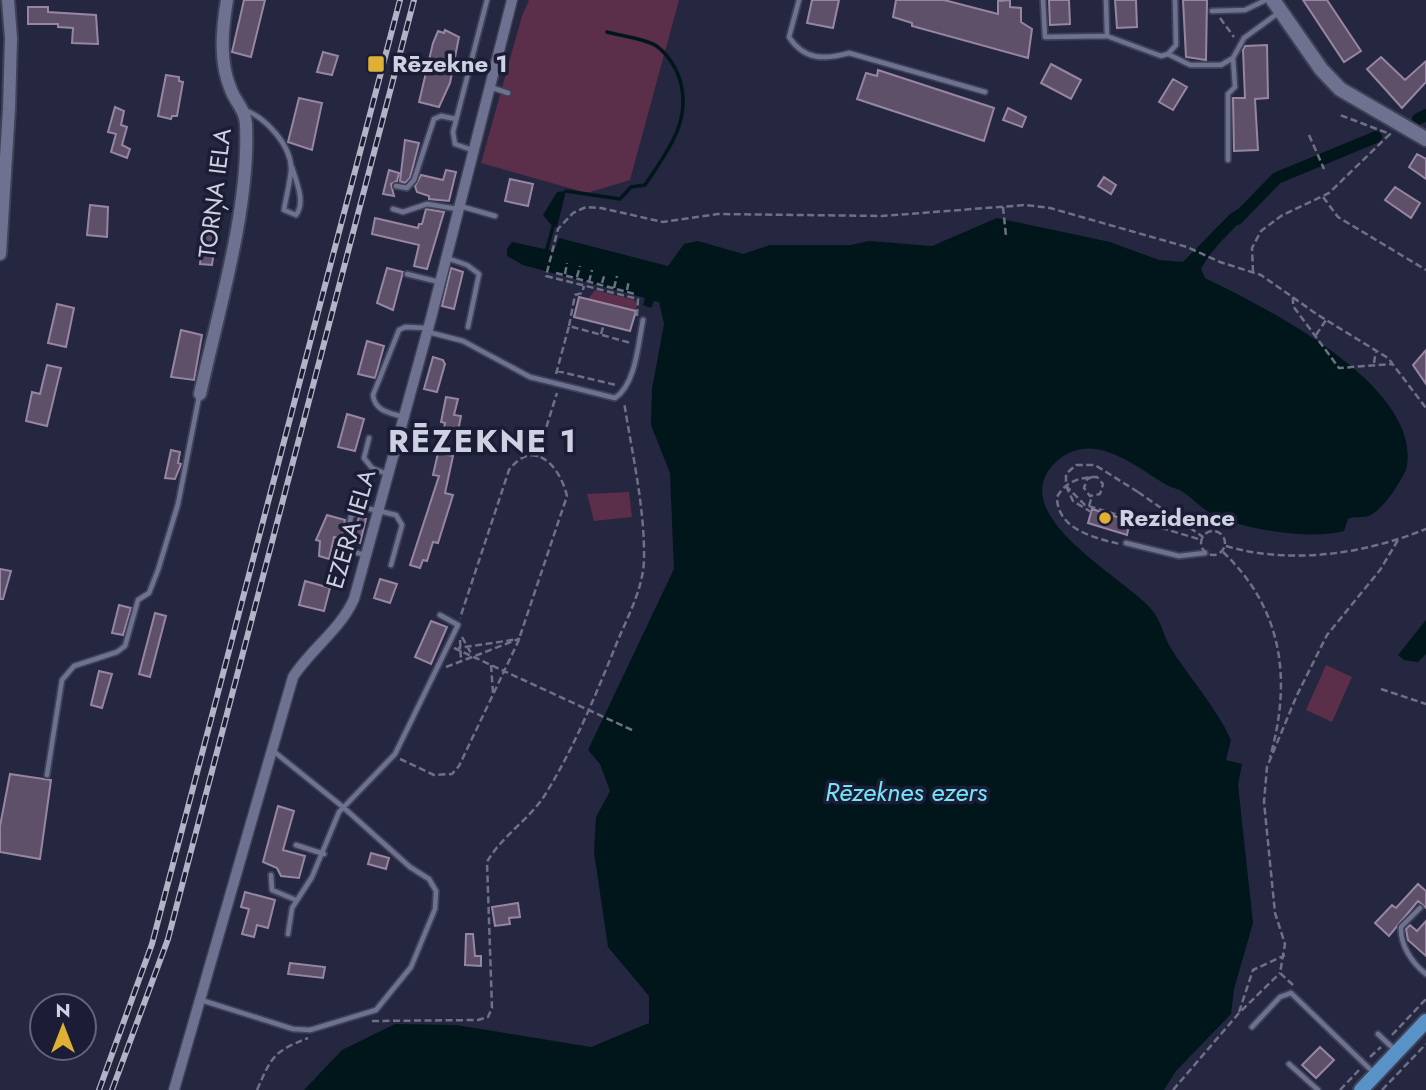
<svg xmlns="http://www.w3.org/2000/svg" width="1426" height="1090" viewBox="0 0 1426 1090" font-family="Jost,sans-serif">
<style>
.green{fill:#5b2e49}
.water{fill:#01161a}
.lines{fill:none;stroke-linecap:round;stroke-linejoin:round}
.stream{stroke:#01161a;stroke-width:3.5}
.canal{stroke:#01161a;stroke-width:12}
.building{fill:#5f506a;stroke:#9786a3;stroke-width:2}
.service-casing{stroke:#3f4156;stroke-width:8}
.minor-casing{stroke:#3f4156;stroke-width:13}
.tertiary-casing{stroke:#3f4156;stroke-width:16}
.secondary-casing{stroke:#3f4156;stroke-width:18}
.primary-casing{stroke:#3f4156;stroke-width:18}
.path{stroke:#6e7186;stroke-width:2.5;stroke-dasharray:7 3.5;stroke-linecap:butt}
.service{stroke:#6e7290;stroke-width:4.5}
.minor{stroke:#6e7290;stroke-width:10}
.tertiary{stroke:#6e7290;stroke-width:12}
.secondary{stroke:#6e7290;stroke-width:14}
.primary{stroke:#5992c7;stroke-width:14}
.rail-casing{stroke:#b1b4c5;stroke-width:6}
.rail{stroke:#1a1d35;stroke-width:3.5;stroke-dasharray:10;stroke-linecap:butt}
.path-bridge{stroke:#6e7186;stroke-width:2.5;stroke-dasharray:7 3.5;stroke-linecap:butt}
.poi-dot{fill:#e0b034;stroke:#1a1d35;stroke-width:2.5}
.labels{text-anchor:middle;stroke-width:7;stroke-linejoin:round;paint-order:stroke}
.poi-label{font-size:24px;font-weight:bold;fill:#ced1e1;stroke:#1a1d35;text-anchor:start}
.street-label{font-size:24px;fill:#ced1e1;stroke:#1a1d35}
.water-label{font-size:26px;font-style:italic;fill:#74e4f8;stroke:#1a1d35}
.district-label{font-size:32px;font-weight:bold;letter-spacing:2px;fill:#ced1e1;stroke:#1a1d35}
</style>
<rect width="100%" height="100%" fill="#24273f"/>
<path class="green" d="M529,0H679L630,180L587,193L481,163L522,16Z
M595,290L634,300L637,304L636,311L588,299Z
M629,492L632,517L594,521L587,494Z
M1326,665L1352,677L1332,722L1306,710Z"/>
<path class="water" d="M566,191L557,227H553L543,215L557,192Z
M1245,205L1250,208C1235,231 1213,245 1201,269L1205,278C1262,306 1426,386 1406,470C1398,485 1385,508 1369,516C1363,518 1355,516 1348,519L1344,531C1313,540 1244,530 1214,515C1201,509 1192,497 1180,490C1175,488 1170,487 1165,484C1133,465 1092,429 1056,462C1001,514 1126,578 1151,609C1161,620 1163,634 1170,647C1187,674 1208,698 1224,726L1231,740L1226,760L1242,764L1238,785L1253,923L1234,989L1231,1014L1176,1071L1164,1090H304L342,1050L395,1024L456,1025L591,1047L649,1023V996L608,947L594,852L596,817L610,791L600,764L588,750L674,569L670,473L651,425L652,389L664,324L659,302L654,301L651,308L643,305L645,298L523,265L507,256V249L512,242L554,251L559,238L668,266L684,244L698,241L743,254L770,245H851L869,241L932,246L997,218L1110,242L1159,260L1183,262L1230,214Z
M1426,620V654L1418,662L1404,660L1398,655Z"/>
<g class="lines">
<path class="stream" d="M566,191L620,199L631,187L645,185C667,152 692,121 680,80C676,67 667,53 655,45C642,38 622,36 607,32
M547,249L553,227"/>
<path class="canal" d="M1418,119L1426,115
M1237,219L1277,178L1376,137"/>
</g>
<path class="building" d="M244,0H265L251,57L232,52Z
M812,0H839L833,28L807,23Z
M896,0H944L998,14V1L1010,0V7L1021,8V22L1032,29L1028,58L912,26V23L893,17Z
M1049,0H1069L1070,24L1050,25Z
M1115,0H1136L1137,27L1117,28Z
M1183,0H1207L1206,60L1186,57Z
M1303,0H1327L1361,51L1344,62Z
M28,7H48V12L96,15L98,44L72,43L73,28L58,27V24H28Z
M445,30L459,37L450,83L439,107L419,102L433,43L438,31L444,33Z
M1267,45L1268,98L1255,99L1258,150L1234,151L1233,98H1245L1243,50L1245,46Z
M323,52L338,56L332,75L317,72Z
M1381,57L1405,80L1426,61V82L1402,108L1367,69Z
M1051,64L1081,80L1071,99L1041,83Z
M878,70L994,108L984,141L857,99L866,73L877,76Z
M166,75L179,77V81L183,82L177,116H172L171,119L158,116Z
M1173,79L1187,87L1173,110L1159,102Z
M299,98L322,103L312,150L288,142Z
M115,107L124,111L121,125L127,127L122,145L130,149L127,158L111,152L116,134L108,132Z
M1008,108L1026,117L1022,127L1003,120Z
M405,140L419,143L410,178L405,183L400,181Z
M1417,154L1426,159V179L1409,167Z
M389,170L399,173L397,181L391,184L394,196L383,194Z
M446,170L456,172L449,201L429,199V196L417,192L415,186L421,175L443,180Z
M1104,177L1116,185L1111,194L1098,186Z
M510,179L533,184L528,206L505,201Z
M1395,187L1420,203L1411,218L1385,200Z
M90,205L108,207L107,237L87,235Z
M426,209L444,212L427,269L414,266L419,245L372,234L375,218L418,228L419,224H422Z
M203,234L216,236L212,265L200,264Z
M387,268L403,272L393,310L377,303Z
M451,268L463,272L454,309L442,306Z
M579,297L636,311L630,331L574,317Z
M57,304L74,308L66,347L48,343Z
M181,330L202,335L194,380L171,377Z
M367,341L384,346L375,378L358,374Z
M1426,350V384L1413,365Z
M433,357L443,360L445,364L437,392L424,389Z
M47,365L61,368L47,426L26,421L32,392L40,394Z
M446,397L458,399L454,415L461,416L458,431L444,428L445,423L441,422Z
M347,414L364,419L355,451L338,447Z
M171,450L180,452L178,463L181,464L175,479L165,478Z
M438,453L453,456L445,493L453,495L438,543L433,542L427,561L423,560L420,568L410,565L439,476L433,475Z
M1092,509L1130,521L1127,535L1088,523Z
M327,515L345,520L342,539L334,537L329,559L319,556L320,541L316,540Z
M359,517L366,519L360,543L351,541Z
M0,569L11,571L3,599H0Z
M380,579L397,584L390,603L374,598Z
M305,581L330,588L324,611L299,605Z
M119,605L131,608L123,635L112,633Z
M155,613L166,616L150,677L139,674Z
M431,621L447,627L431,664L415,657Z
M99,671L112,674L102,708L91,705Z
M10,774L51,780L40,859L0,852V826Z
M278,806L294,811L283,850L305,856L299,878L281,876L277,868L263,862Z
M371,853L389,858L386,869L368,864Z
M1418,884L1426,891V908L1418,901L1389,936L1375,923L1392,905L1396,908Z
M245,892L275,900L268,928L257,925L254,937L242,934L249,909L241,907Z
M518,903L520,917L509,918L510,924L495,926L492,907Z
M1426,921V956L1408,940L1406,929L1410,925L1417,931Z
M466,934H473L475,956H481V966L465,965Z
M290,963L325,967L323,978L288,974Z
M1320,1047L1334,1060L1316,1078L1302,1065Z"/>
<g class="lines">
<defs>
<path id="service" d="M799,0L789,37C804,60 824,60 849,53L985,92
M1043,0L1045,37L1107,36L1106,0
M1212,11L1245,10L1266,0
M1107,36L1161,56L1168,54L1176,45L1175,0
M1168,54L1190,65H1221L1233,58L1244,38L1277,14
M490,87L508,93
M245,110C266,118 292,146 291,170C290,183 286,197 284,210L296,215C306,202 296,181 292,167
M472,150L455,144L453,132L487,0
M1228,160V94L1235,87L1233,58
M396,186L407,188L414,180L434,119L441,116L456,119
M460,206L495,216
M393,209L403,212L427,204L457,209
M447,258L467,265L479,274L468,327
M407,274L439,282
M428,332L463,341L530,377L615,398C636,384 638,344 643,320
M404,417C391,413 375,412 373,395L399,330L405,327L427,328
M369,438L364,458L372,468L387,474
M1126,543L1179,556L1205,553
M365,555L354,552L346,544L351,516L366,508L396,515L402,525L391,565
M47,775L62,680L74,666L117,652L125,646L138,600L149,593L158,570L178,504L199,397
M296,845L324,854
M271,875L272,890L296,900
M1420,908L1401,927C1400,945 1412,963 1426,974
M288,934L292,908L312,877L339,812L395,754L458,625L440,615
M201,1000L293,1029L310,1030L376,1010L411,967L435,909L436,891L429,879L410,867L343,807L272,750
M1252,1027L1280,997L1291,993L1374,1073
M1378,1034L1395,1050
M1289,1064L1318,1090"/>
<path id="minor" d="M174,1090L293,677C311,649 340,630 354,599L431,318L512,0"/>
<path id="tertiary" d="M0,254L9,109L11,38L8,0
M200,394C218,312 250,208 246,124C245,109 236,103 231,90C219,62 222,30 227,0"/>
<path id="secondary" d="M1273,0L1321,69L1340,89L1426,139"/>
<path id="primary" d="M1361,1090L1426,1021"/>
</defs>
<use href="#service" class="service-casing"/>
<use href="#minor" class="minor-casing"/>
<use href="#tertiary" class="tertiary-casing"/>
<use href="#secondary" class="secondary-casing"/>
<use href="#primary" class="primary-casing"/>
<path class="path" d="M1220,18L1234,37
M1309,135L1324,169
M1323,197L1338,217L1426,270
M1003,207L1006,236
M1253,272L1252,248L1261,231L1281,216L1329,193L1390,134L1340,115
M556,273L635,294
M565,274L567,263
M577,277L580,266
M589,282L592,270
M602,283L605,273
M614,288L617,276
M627,290L629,280
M1293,297V306L1339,368L1393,364
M637,316L638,299L546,276L558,229L573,213L586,207L601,208L663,222L718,214L882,216L1025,205L1050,208L1187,247L1220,262L1261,275L1318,315L1388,358L1426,408
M569,326L575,295L582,293L584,286
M601,334L604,324
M1316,335L1326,320
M1374,363L1376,350
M557,371L616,385
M556,374L569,326L631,343
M537,457L557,393
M1092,477L1087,479L1084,488L1090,496L1100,494L1103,484L1097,477C1080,477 1066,481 1057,497C1057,529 1094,538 1120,544
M1066,486L1073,501L1091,512
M1138,492L1203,537
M1089,506L1092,496
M1141,522L1202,540
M1201 543a12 12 0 1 1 24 0a12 12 0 1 1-24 0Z
M1226,546C1292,565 1364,554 1426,529
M1223,552C1283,609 1292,680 1270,757
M462,637L472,655
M460,640L461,661
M454,648L632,730
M491,665L493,693
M446,667L519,639L458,648
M1381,689L1426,704
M400,759L434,775L452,774L459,766L518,642L567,496C560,466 534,437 509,470L460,618
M1293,985L1280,973L1285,944L1275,913L1264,802L1267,767L1297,695L1327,635L1380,570L1398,540
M1239,1012L1253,970L1285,955
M372,1021L478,1020L488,1017L492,1008L487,862C501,837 527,821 543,798C574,749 596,694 618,640C629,614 643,588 644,560C645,508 632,453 624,402
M1392,1035L1426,999
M1370,1057L1381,1047
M257,1090C272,1056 273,1052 308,1038
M1173,1090L1239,1013L1280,973
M1340,1090L1359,1070
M1382,1090L1426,1044"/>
<use href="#service" class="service"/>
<use href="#minor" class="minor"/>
<use href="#tertiary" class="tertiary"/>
<use href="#secondary" class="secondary"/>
<use href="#primary" class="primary"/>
<defs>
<path id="rail" d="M99,1090L152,944L400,0
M112,1090L168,939L414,0"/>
</defs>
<use href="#rail" class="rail-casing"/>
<use href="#rail" class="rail"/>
<path class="path-bridge" d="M1138,492L1095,465H1076L1066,474V486L1085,505L1141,522"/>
</g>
<g class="poi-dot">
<rect x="367" y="55" width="18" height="18" rx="3.5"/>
<circle cx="1105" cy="518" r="7"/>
</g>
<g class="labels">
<g class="poi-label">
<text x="392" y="72">Rēzekne 1</text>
<text x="1119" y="526">Rezidence</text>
</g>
<g class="street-label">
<text transform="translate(215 193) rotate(-83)" y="8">TORŅA IELA</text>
<text transform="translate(351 529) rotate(-74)" y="8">EZERA IELA</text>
</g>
<g class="water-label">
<text x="906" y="801">Rēzeknes ezers</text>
</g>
<g class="district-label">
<text x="483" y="452">RĒZEKNE 1</text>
</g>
</g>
<g transform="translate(63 1027)"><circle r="33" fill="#1a1d35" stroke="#62657a" stroke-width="2"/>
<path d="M0-5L12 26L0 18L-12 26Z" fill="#e0b034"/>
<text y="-10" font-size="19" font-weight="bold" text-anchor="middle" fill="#ced1e1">N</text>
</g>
</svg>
